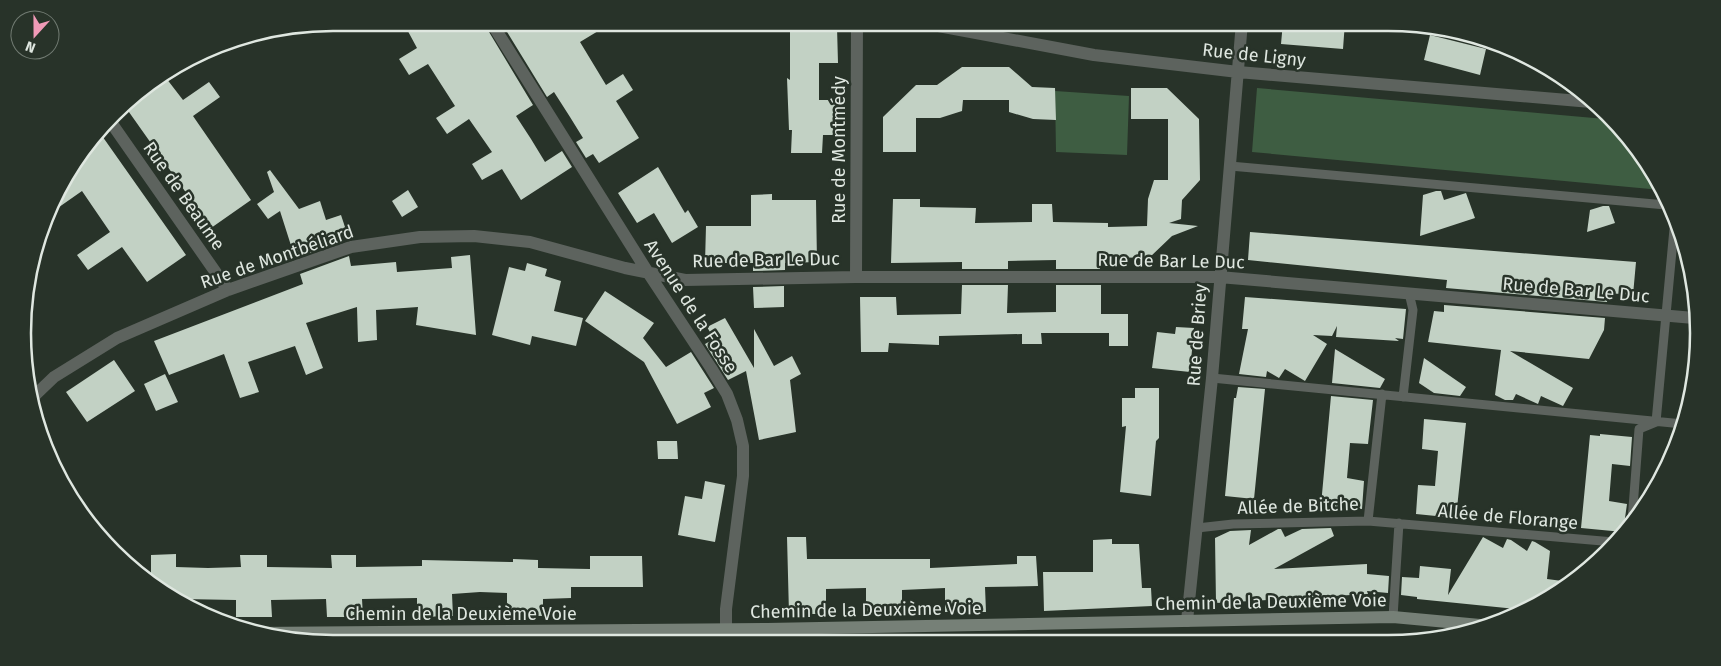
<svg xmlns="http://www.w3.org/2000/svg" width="1721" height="666" viewBox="0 0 1721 666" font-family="'Fira Sans',sans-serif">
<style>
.built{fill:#2e3f30}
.green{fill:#3e5d42}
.building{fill:#c2d1c4}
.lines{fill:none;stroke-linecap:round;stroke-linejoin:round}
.lane{stroke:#5d635e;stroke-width:9}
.street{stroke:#5d635e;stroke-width:12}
.secondary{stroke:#768077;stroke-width:12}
.labels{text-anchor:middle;stroke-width:5;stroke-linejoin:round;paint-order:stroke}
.street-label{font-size:18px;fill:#dfe7e0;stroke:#283329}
.rim{fill:none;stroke:#dfe7e0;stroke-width:2.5}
</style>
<rect width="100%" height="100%" fill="#283329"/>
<path class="built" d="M1319,636V641H1274L1272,637Z"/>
<path class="green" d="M1257,88L1605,119L1657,178L1661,190L1252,152Z
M1055,91L1129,96L1127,155L1056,152Z
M1319,636L1401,637L1430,640L1319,641Z
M1272,637L1274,641H1148Z"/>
<path class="building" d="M403,22H483L533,105L516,116L531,139L545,162L562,151L572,167L521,200L502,169L482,180L472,164L492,152L469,119L447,134L436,118L455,106L428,64L409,75L399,59L417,48Z
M501,22H613L580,42L606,85L623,74L633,90L616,101L639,138L599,163L593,154L586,158L576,142L583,138L570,117L554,92L547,97Z
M1283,22H1345L1343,49L1281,44Z
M808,27H837L838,63H819V100H838L839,135H823L822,153H791L792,130H789L787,78L790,80V30H808Z
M1430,35L1486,49L1480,75L1424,60Z
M962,67H1009L1032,87L1055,88L1056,120L1033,119L1009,112V100H963L962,111L940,118H916V152H883V117L916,85H937Z
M166,78L183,100L209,82L220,97L193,116L251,200L211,228L124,105L128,99Z
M1131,88H1167L1199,119L1200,180L1182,200L1181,219L1169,223L1198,226L1172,236L1149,258L1103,257V260H1100V269H1056V260L1008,261V269H962V262L891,263L893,199H920V207L976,208L975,223L1032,222V204H1052L1053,222L1108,223V227L1147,226L1148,199L1154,180H1168V119H1131Z
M100,133L186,255L147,282L122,247L88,270L77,255L110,232L82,191L52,212L64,178Z
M658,167L685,213L688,210L698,227L672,243L654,213L637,223L618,193Z
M270,170L299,209L320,201L326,220L341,215L347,233L343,234L344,241L295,258L280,211L268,219L257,204L274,192L267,172Z
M408,190L418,207L402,217L392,201Z
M1436,191H1441L1444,200L1466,193L1475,218L1420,236L1423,195Z
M772,194V200H816L817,262L785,263V270L753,271V263H705L706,226H751V195Z
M1603,206H1609L1615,223L1587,232L1590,210Z
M1250,232L1636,262L1633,295L1608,293L1607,302L1446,288L1447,280L1248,260Z
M470,255L476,335L416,325L418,307L376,310L377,340L358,342L357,307L306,323L323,368L306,375L295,346L248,362L259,392L240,398L224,354L169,375L154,341L303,284L300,274L349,256L351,266L396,262L397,272L452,268L451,257Z
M527,263L547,269L545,276L561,281L554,311L583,318L576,346L532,336L530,345L492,335L509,267L525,271Z
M962,285H1008L1007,313L1056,312V285H1101V314H1128V346H1109V333H1041L1042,344H1022V334L939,336V345L889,343L888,352H861L860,297H896L897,315L961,314Z
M784,286V307L754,308L753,287Z
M605,291L654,323L643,338L666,367L691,352L714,388L704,393L711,407L677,424L644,362L585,321Z
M1245,297L1406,309L1403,339L1395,338L1399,341L1336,337L1337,326L1332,336L1313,335L1327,344L1305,381L1285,369L1279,378L1267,371L1266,377L1239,374L1248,329H1242Z
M1444,305L1605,318L1604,330L1589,359L1510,351L1573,388L1563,406L1541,396L1538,404L1516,394L1513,400H1505L1495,395L1501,350L1428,342L1434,311L1444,312Z
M725,318L754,368V329L774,366L792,356L801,374L790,380L796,432L759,440L746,371L728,380L705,344L714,339L707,327Z
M1176,327L1194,328L1190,372L1152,368L1157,332L1175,334Z
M1335,349L1385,379L1380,388L1332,383Z
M1424,358L1466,387L1460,396L1434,393L1419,383Z
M114,360L135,391L87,422L66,392Z
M165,374L178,402L156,411L144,384Z
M1238,387L1265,389L1254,499L1225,496L1234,398H1236Z
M1135,388H1159V438L1156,441L1151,496L1120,492L1126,426L1122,427V398H1135Z
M1331,396L1373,400L1368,444L1350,443L1347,478L1364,481L1362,509L1321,505Z
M1424,419L1466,423L1456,518L1416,514L1418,485L1435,486L1438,451L1422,449Z
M1600,434L1632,437L1630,466L1612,464L1609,501L1627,504L1623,532L1581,528L1590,435L1600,436Z
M657,441H677L678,459H658Z
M705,481L725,485L715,542L678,535L685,496L702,499Z
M1331,528L1334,536L1274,569L1367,564V574L1389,576L1388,593L1367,591L1368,594L1216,603L1215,538L1230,531L1251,530L1249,545L1278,529H1281L1285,537L1302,529Z
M787,537H806L807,559H930V568L1017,564V556H1036L1038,586L985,587L986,612H945V588L902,590V613H866V588L826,589V614H789Z
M1483,537L1503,548L1507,539L1511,540L1527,551L1532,541L1535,542L1550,551L1547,579L1570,582L1526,610L1417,599V597L1401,595L1402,577L1419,578L1420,566L1451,569L1448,595Z
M1112,539V544H1139L1142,588H1151L1152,606L1044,611L1043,572H1093V540Z
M176,554V567L208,568L241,567L240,555H267V567L332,568L331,555H356V567L422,566V560L513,562V559L538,560V568L590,569V556H642L643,587H571V598L543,599V616L507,615V593L480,592L452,594L453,616L417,617V598L362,599L363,617H327L326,599L271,600L272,617H236V600L183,599L151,583V555Z"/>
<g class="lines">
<path class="lane" d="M1230,166L1666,205
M1212,378L1683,424
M1403,397L1413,310L1409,293
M1368,521L1382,394
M1632,521L1639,429L1656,422L1674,229
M1197,528L1233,524L1368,521L1614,542
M1393,617L1399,523
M726,629L727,643"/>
<path class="street" d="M491,22L647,271L711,368L727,394L737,420L743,446V476L726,609V629
M917,22L1094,55L1238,72L1591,102
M110,121L228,290
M856,277L857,22
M31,399L54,377L117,338L228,290L351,247L420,237L474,236L530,242L625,268L685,280L856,277H1219L1694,318
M1187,621L1212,378L1242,22"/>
<path class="secondary" d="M252,633L767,629L1393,617L1480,625"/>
</g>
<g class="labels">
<g class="street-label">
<text transform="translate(1254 55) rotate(6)" y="6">Rue de Ligny</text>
<text transform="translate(839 150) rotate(-90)" y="6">Rue de Montmédy</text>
<text transform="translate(184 196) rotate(55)" y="6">Rue de Beaume</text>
<text transform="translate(277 257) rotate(-19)" y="6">Rue de Montbéliard</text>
<text transform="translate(766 260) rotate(-1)" y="6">Rue de Bar Le Duc</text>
<text transform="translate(1171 261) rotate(1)" y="6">Rue de Bar Le Duc</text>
<text transform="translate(1576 290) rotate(5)" y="6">Rue de Bar Le Duc</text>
<text transform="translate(691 306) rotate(57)" y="6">Avenue de la Fosse</text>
<text transform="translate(1197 335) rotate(-86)" y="6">Rue de Briey</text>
<text transform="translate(1298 506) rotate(-2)" y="6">Allée de Bitche</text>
<text transform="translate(1508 517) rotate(5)" y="6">Allée de Florange</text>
<text transform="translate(1271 602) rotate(-1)" y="6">Chemin de la Deuxième Voie</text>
<text transform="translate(866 610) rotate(-1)" y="6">Chemin de la Deuxième Voie</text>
<text x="461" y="620">Chemin de la Deuxième Voie</text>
</g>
</g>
<path d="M0 0H1721V666H0ZM333 31H1388A302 302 0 0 1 1690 333V333A302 302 0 0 1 1388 635H333A302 302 0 0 1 31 333V333A302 302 0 0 1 333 31Z" fill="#283329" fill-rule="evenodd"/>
<path class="rim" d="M333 31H1388A302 302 0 0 1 1690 333V333A302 302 0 0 1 1388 635H333A302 302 0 0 1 31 333V333A302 302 0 0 1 333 31Z"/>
<g transform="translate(35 35) rotate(201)"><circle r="24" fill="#283329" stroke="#717b72"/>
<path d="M0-4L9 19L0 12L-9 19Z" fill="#f09ab7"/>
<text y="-8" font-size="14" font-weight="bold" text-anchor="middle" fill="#dfe7e0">N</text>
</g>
</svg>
